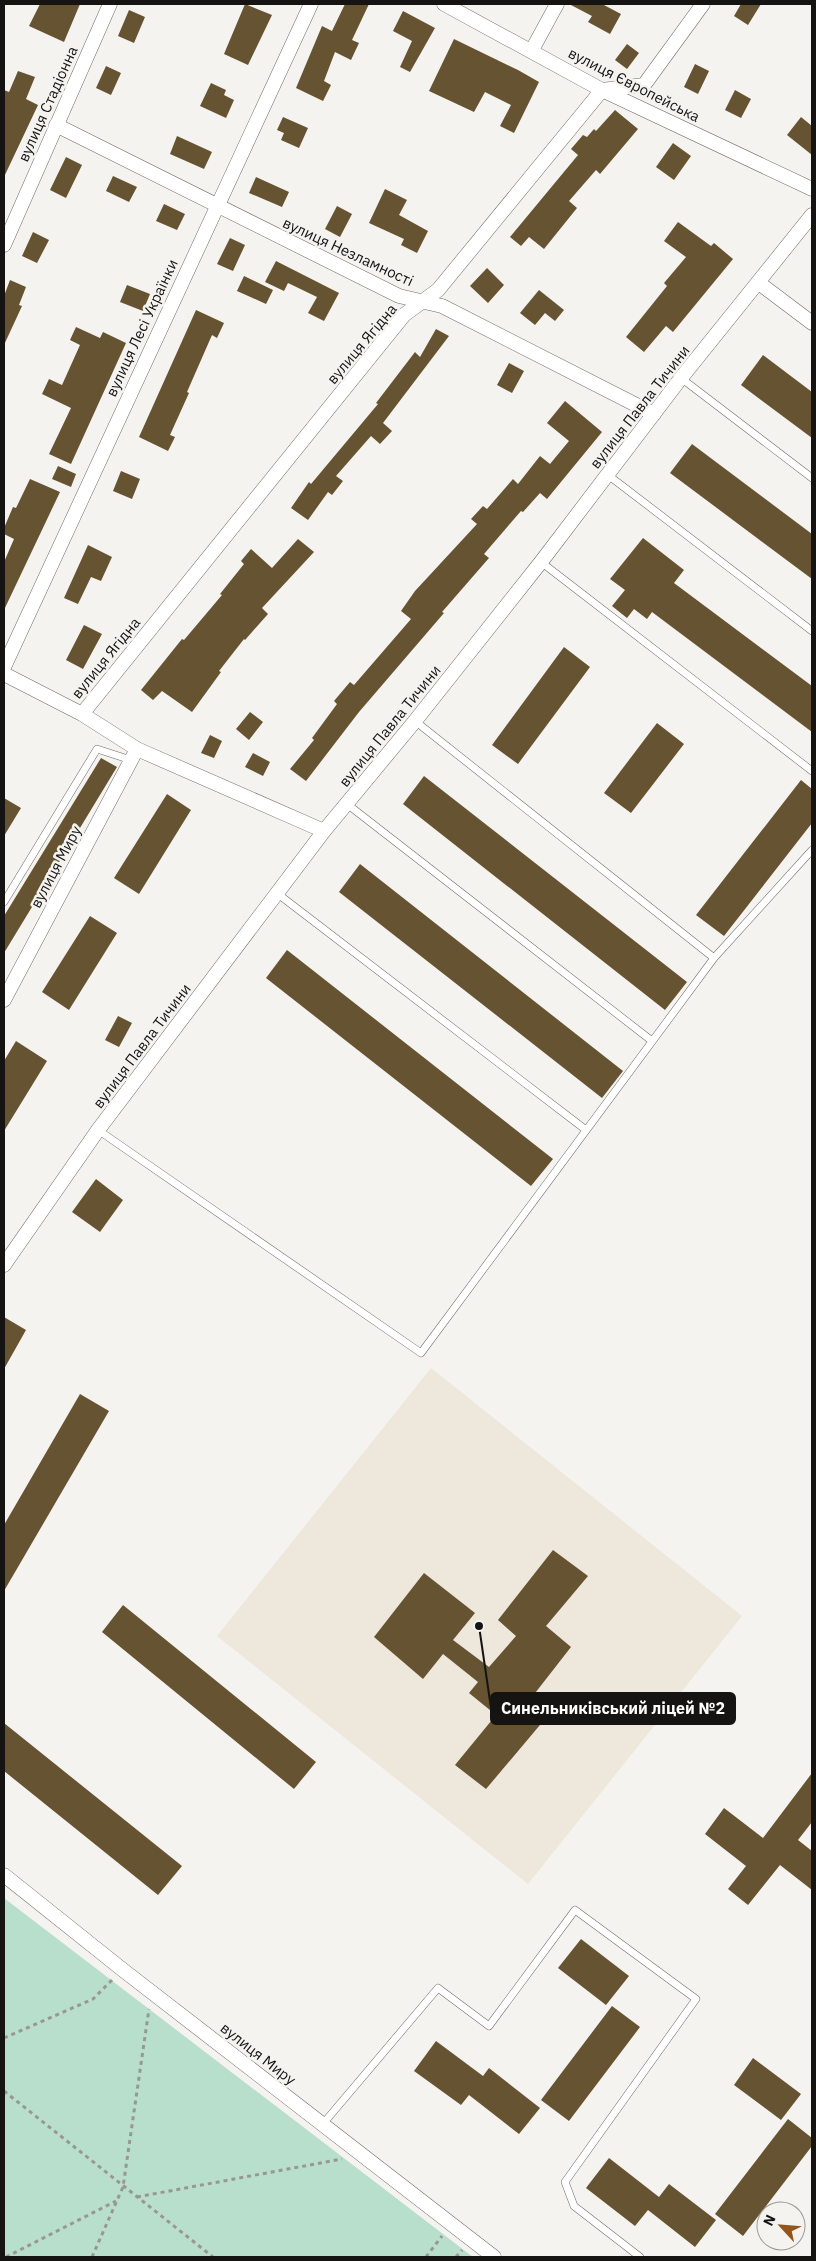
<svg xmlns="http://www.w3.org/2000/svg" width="816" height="2261" viewBox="0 0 816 2261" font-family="'IBM Plex Sans',sans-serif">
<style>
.built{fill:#ede7dc}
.green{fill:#b8dfcb}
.building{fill:#665331}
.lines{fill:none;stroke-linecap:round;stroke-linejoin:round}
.lane-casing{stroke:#6f6d6a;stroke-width:8}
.street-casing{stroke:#6f6d6a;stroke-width:15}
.path{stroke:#999794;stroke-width:3;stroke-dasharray:4 4;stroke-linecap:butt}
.lane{stroke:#fff;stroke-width:7}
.street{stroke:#fff;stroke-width:14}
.labels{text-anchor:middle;stroke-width:5;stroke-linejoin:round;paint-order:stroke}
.street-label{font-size:15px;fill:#151413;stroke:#f5f3ef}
.leader{fill:none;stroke:#151413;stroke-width:2}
.callout-dot{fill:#151413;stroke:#f5f3ef;stroke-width:2}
.callout{fill:#151413;stroke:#151413;stroke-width:2}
.callout-label{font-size:16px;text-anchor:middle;font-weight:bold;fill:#fff}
</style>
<rect width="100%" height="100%" fill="#f5f3ef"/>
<path class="built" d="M431,1368L742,1616L528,1884L217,1636Z"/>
<path class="green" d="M4,1898L473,2257H4Z"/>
<path class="building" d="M40,4H80L64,42L29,26Z
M245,4L272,15L248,65L224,54Z
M345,4H369L352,40L359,43L351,60L335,52L324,81L331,85L323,101L296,88L322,26L332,31Z
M569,4H602L621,14L610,34L588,22L592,16Z
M741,4H761L748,25L734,16Z
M129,10L145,17L134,43L118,36Z
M403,11L435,28L410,72L400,67L412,41L393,31Z
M454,39L518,70L539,82L514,133L500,126L511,105L485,92L474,112L429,91Z
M627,44L639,53L627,69L615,60Z
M695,64L709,71L698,94L684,87Z
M106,66L121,73L111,95L96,88Z
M18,71L35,77L26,99L38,105L4,177V90L9,92Z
M211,83L226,90L224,95L234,100L226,118L200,106Z
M735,90L751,99L741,118L725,110Z
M615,110L638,129L600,174L596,170L569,201L577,208L544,249L529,237L521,246L510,237L578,155L571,149L583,135L587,137L594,129L596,131Z
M283,117L308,128L299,148L281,140L284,133L277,130Z
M801,117L812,126V155L787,135Z
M177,136L212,152L204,169L170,154Z
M673,143L691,156L674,180L656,167Z
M66,157L82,165L66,198L50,190Z
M113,176L137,187L129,202L106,191Z
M256,177L289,192L282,207L249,193Z
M385,189L407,200L399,215L428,231L417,253L401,245L404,239L369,223Z
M164,204L185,214L177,230L156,221Z
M337,206L352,214L340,237L325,229Z
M678,222L711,246L714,243L733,259L673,332L666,326L644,352L626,337L667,286L664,283L686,257L664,241Z
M33,232L49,240L37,263L22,256Z
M230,238L245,245L233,271L217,264Z
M276,261L339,293L324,321L308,313L317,297L288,283L284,291L265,282Z
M487,268L504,285L488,303L470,286Z
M244,276L273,290L266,304L237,291Z
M10,280L26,287L19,305L22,306L4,345V296Z
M127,285L150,294L143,311L120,302Z
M539,290L564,310L555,321L545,313L535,325L520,313Z
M196,310L224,323L217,338L212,335L187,392L189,393L170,435L175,437L168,451L139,437Z
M76,327L100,338L103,332L126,343L71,464L49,454L71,408L42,394L49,379L62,385L80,345L70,340Z
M436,329L449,336L383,423L392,431L380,444L371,436L336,476L343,481L332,495L328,492L308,520L291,508L309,482L311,484L378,404L376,403L415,352L420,357Z
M763,355L812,392V438L741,385Z
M509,363L524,371L512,393L497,385Z
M565,401L602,432L547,499L540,493L523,512L521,511L484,554L489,558L442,612L444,613L359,712L306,781L290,769L314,740L312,738L337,704L334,701L350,682L354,685L411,619L401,611L415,591L477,524L471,519L483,506L487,509L513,479L518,484L540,456L550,464L569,441L547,423Z
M692,444L812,534V579L670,473Z
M58,466L76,474L71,487L52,479Z
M121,471L140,479L132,499L113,491Z
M30,479L60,492L4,610V562L14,539L4,534V528L13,507L16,508Z
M643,538L684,570L674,583L812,686V732L652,612L647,619L634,609L627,618L612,606L625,590L610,579Z
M298,539L314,552L262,608L268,614L245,640L244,639L219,671L221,672L192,712L162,691L153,700L141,690L182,639L184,640L222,595L220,594L244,564L241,561L251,549L272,568Z
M88,545L112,557L101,581L91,577L78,604L64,598Z
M84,625L102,634L83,669L66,660Z
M564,647L590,667L518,764L492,745Z
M250,712L263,722L249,740L236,729Z
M657,723L684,744L631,813L604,793Z
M210,735L222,741L214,758L201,753Z
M253,753L270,762L263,776L245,767Z
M101,758L117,767L4,953V916Z
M424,776L687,982L665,1010L403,804Z
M801,780L812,789V823L724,936L696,915Z
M167,794L191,810L139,894L114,878Z
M4,798L21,808L4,836Z
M360,864L623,1071L602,1098L339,892Z
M90,916L117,933L69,1010L42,992Z
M287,950L553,1159L531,1186L266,978Z
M118,1016L132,1023L119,1047L105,1040Z
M16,1041L47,1061L4,1131V1061Z
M96,1179L123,1200L100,1232L72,1212Z
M4,1317L26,1330L4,1369Z
M80,1394L109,1411L4,1591V1525Z
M553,1550L588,1576L546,1626L571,1647L525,1706L545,1719L486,1789L455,1765L496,1715L469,1693L478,1682L443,1654L423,1679L374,1637L424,1573L475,1613L453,1640L489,1667L516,1636L498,1620Z
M123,1605L316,1762L294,1789L102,1632Z
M4,1723L182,1866L158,1895L4,1771Z
M812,1773V1822L798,1840L812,1851V1890L780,1865L748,1905L728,1889L746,1866L705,1834L724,1808L763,1838Z
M581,1939L629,1976L606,2005L558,1968Z
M612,2006L640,2027L569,2121L541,2100Z
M436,2041L483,2076L489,2068L540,2108L519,2134L469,2095L461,2105L414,2071Z
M753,2058L801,2094L781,2120L734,2085Z
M788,2119L812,2138V2146L743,2236L715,2214Z
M609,2158L659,2197L669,2184L716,2220L695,2247L648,2210L635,2226L586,2188Z"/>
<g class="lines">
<defs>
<path id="lane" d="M681,378L812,478
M608,475L812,631
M541,562L812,771
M415,721L714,958
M347,804L652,1041
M278,894L586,1130
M4,902L97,749L131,760
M98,1130L421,1353L714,958L812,850
M322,2125L438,1988L489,2026L575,1910L696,1999L565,2182L574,2206L640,2257"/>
<path id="street" d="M444,4L602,90L812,189
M532,50L557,4
M56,125L399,296L442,306L654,414
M4,245L110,4
M759,283L812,323
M4,667L311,4
M4,674L82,714L137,749L324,831
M82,714L404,315L438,290L602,90L644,85L703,4
M4,1000L137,749
M4,1265L98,1130L324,831L415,721L541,562L681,378L812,215
M4,1875L123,1970L494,2257"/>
</defs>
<use href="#lane" class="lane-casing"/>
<use href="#street" class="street-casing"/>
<path class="path" d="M4,2038L93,1999L112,1980
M4,2091L213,2257
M137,2197L342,2159
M6,2257L116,2201
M92,2257L123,2187L149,2009
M426,2257L442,2236
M456,2257L462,2250"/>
<use href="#lane" class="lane"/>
<use href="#street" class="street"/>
</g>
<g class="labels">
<g class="street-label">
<text transform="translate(634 85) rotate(27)" y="5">вулиця Європейська</text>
<text transform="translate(48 104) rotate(-66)" y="5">вулиця Стадіонна</text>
<text transform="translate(348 252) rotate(25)" y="5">вулиця Незламності</text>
<text transform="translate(142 328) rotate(-65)" y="5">вулиця Лесі Українки</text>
<text transform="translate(362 344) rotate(-50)" y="5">вулиця Ягідна</text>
<text transform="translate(640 407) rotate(-52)" y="5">вулиця Павла Тичини</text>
<text transform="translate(106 658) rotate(-51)" y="5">вулиця Ягідна</text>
<text transform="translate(390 726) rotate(-51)" y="5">вулиця Павла Тичини</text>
<text transform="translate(56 867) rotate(-62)" y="5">вулиця Миру</text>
<text transform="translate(142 1046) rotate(-53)" y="5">вулиця Павла Тичини</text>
<text transform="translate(258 2054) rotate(38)" y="5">вулиця Миру</text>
</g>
</g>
<path class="leader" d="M479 1626L491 1708"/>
<circle class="callout-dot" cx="479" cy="1626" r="5"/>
<rect class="callout" x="491" y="1693" width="244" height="31" rx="5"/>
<g class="callout-label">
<text x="613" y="1714">Синельниківський ліцей №2</text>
</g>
<rect width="816" height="2261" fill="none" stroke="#151413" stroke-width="10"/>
<g transform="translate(781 2226) rotate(296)"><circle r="24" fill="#f5f3ef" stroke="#9b9a97"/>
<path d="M0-4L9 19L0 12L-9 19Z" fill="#93551a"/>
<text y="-8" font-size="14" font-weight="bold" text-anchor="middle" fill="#151413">N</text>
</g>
</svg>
